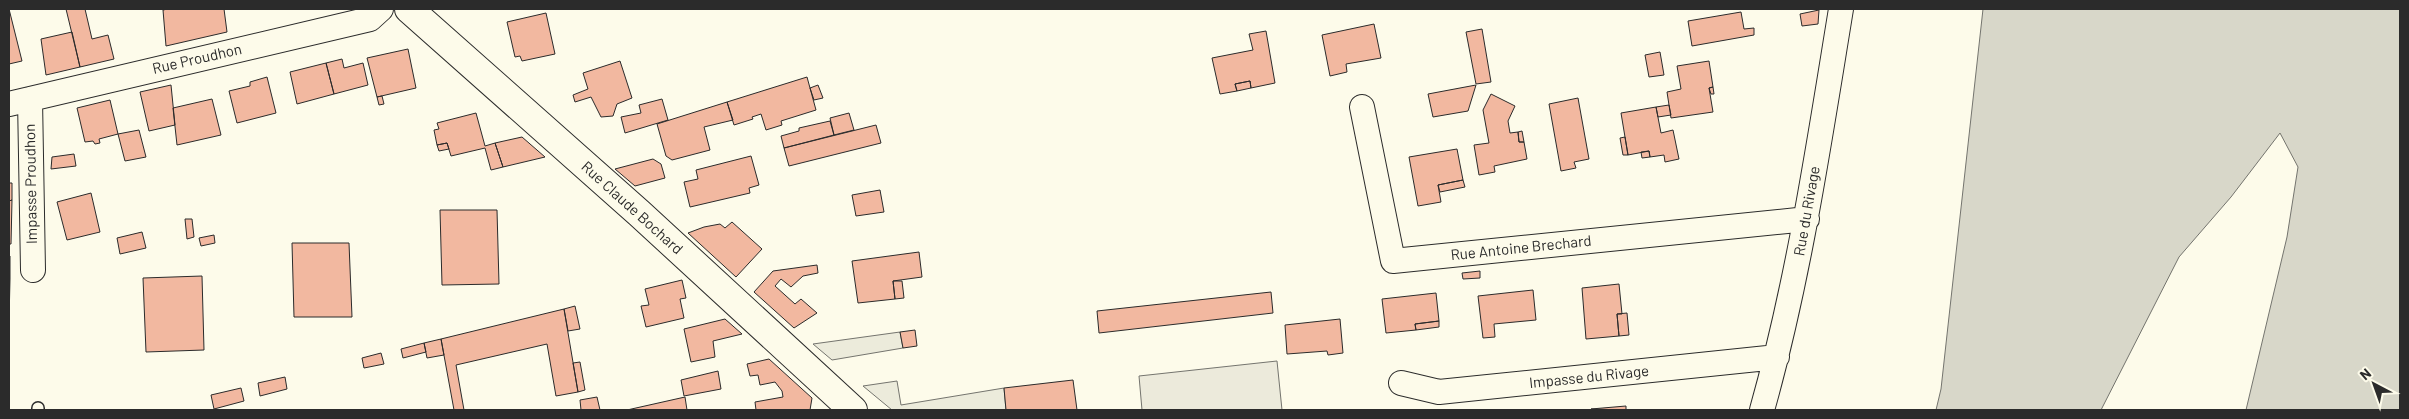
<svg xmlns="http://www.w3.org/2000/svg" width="2409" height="419" viewBox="0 0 2409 419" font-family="Barlow,sans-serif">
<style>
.green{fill:#ecebdb;stroke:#74746e}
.parking{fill:#eceadb;stroke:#74746e}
.water{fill:#d8d7c9;stroke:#74746e}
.building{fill:#f2b8a0;stroke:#2b2b2b}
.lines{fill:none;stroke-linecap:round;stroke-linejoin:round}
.service-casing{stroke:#2b2b2b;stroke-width:14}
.minor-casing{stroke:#2b2b2b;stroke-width:26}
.secondary-casing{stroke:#2b2b2b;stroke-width:30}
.service{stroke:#fdfbea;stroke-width:11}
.minor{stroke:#fdfbea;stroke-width:24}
.secondary{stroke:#fdfbea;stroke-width:28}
.labels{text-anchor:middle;stroke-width:4;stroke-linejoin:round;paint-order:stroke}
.street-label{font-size:15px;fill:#2b2b2b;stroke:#fdfbea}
</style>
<rect width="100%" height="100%" fill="#fdfbea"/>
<path class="green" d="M900,332L903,348L832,360L813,344Z
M897,381L901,405L1004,388L1006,410H892L863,386Z"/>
<path class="parking" d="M1277,361L1282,410H1142L1139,376Z"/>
<path class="water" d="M1983,9H2400V410H2246L2287,237L2298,167L2280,133L2231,197L2179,257L2101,410H1936L1941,389Z"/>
<path class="building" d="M9,9L22,61L9,64Z
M66,9H85L92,39L108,35L114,59L80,67Z
M168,9H224L227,32L166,46L163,10Z
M1819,10L1818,24L1802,26L1800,14Z
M1741,12L1744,29L1754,28V35L1692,46L1688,21Z
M546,13L555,54L522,61L520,56L515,57L507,22Z
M1374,24L1381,58L1346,64L1347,72L1330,76L1322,35Z
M1482,29L1491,82L1476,84L1466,32Z
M1266,31L1275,83L1251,88L1250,81L1235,84L1237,91L1220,94L1212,58L1253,50L1249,34Z
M72,32L80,67L46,75L41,39Z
M408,49L416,88L377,97L367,58Z
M1660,52L1664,75L1649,77L1645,55Z
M342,59L344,68L363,63L368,85L334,94L326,63Z
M620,61L632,98L617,104L613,116L601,117L591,97L575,102L573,95L588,89L583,73Z
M1709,61L1713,87L1709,88L1713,112L1671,118L1667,92L1681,89L1677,66Z
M326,63L334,94L297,104L290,72Z
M267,77L276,113L237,123L229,91L250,86V82Z
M807,77L816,110L781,121L782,125L766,130L761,114L752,117L753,119L734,125L727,102Z
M1250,81L1251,88L1237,91L1235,84Z
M171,85L175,125L149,131L140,92Z
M818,85L823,98L814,100L810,88Z
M1476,85L1468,111L1433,117L1428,94Z
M1713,87L1714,94H1711L1709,88Z
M1491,94L1515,106L1508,121L1510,133L1518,132L1519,142H1524L1527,159L1494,166L1495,172L1479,175L1474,145L1489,143L1483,110Z
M382,96L384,104L379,105L377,97Z
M1578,98L1589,159L1574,162L1576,168L1561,171L1549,104Z
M212,99L221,135L177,145L173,108Z
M662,99L668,120L625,133L621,117L641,113L639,105Z
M110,100L118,134L99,139L100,143L95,144L93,141L85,142L77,108Z
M727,102L733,120L704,127L710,150L672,160L666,156L657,124Z
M1669,105L1671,115L1658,117L1656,107Z
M1656,107L1661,133L1673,130L1679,159L1665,162L1664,155L1650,157L1649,151L1628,155L1621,113Z
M476,113L485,146L495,143L503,167L491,170L485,148L451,156L447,143L437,145L434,130L439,129L437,123Z
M849,113L854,130L834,135L830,118Z
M830,121L834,135L784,148L781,136L799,131V128Z
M876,125L881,143L789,166L784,148Z
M139,130L146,157L125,161L118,134Z
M1522,131L1524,142H1519L1518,132Z
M522,137L545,157L503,167L495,143Z
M1625,137L1628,155H1623L1620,138Z
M447,143L449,149L439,151L437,145Z
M1457,149L1463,180L1438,185L1441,202L1418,206L1409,157Z
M1649,151L1650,157L1642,158L1641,152Z
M74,154L76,166L51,169L52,157Z
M751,156L759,185L749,188L750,193L690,207L684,182L698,179L696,170Z
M653,159L661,164L665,178L635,186L615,169Z
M1463,180L1465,187L1440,192L1438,185Z
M9,183H12V200L9,201Z
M880,190L884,212L856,216L852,195Z
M91,193L100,232L67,240L57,202Z
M12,200L11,244H9V201Z
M440,210H497L499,284L442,285Z
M185,219H192L194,237L187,239Z
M732,222L762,249L736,277L688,233L704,227L720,224L725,228Z
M142,232L146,248L120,254L117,238Z
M214,235L215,243L201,246L199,238Z
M292,243H349L352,317H294Z
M919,252L922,277L893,281L895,299L858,303L852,261Z
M10,256V279L9,280V257Z
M817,265L818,273L803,276L791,287L781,279L775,286L795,304L801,299L817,313L794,328L754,292L773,271Z
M1480,271V278L1463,279L1462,273Z
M202,276L204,350L146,352L143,278Z
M10,279L9,321V280Z
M682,280L686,298L680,299L684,318L646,327L641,306L649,305L645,289Z
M893,281H902L904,298L895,299Z
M1619,284L1622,314H1617L1619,336L1586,339L1582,288Z
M1533,290L1536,320L1494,324L1495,337L1483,338L1478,296Z
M1271,292L1273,313L1099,333L1097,311Z
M1436,293L1439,321L1415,324L1416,330L1386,333L1382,299Z
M575,306L580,329L568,331L564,309Z
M564,309L578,392L556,396L547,344L456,365L464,410H454L441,339Z
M1627,313L1629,335L1619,336L1617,314Z
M725,319L742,334L713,341L715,357L691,362L684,329Z
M1340,319L1343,353L1328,355L1327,351L1287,354L1285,325Z
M1439,321V327L1416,330L1415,324Z
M915,330L917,346L903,348L900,332Z
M441,339L444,355L427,358L424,343Z
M424,343L426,352L403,358L401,349Z
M381,353L384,364L364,368L362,358Z
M769,359L812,398L810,410H756L755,402L783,397L782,391L775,382L760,385L758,375L750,376L747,364Z
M580,362L585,390L578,392L573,363Z
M718,371L721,389L684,396L681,380Z
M285,377L287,389L260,396L258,383Z
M1073,380L1077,410H1006L1004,388Z
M241,388L244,401L214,409L211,395Z
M597,397L600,410H581L580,400Z
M685,397L687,410H627Z
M1626,406V410L1591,409Z"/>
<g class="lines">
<defs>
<path id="service" d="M38,410V408"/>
<path id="minor" d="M30,99L33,270
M9,104L370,19L381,9
M1362,107L1393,261L1807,219
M1401,383L1439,392L1777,357
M1762,410C1799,279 1819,143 1841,9"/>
<path id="secondary" d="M409,9L639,213L853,410"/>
</defs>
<use href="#service" class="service-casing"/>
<use href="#minor" class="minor-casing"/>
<use href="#secondary" class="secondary-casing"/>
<use href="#service" class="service"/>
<use href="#minor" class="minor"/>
<use href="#secondary" class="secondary"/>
</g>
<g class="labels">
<g class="street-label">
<text transform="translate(197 59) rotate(-13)" y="5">Rue Proudhon</text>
<text transform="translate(31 184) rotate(-91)" y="5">Impasse Proudhon</text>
<text transform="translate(632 208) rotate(42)" y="5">Rue Claude Bochard</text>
<text transform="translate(1807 211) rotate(-80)" y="5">Rue du Rivage</text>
<text transform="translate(1521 248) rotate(-6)" y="5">Rue Antoine Brechard</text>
<text transform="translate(1589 377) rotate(-6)" y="5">Impasse du Rivage</text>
</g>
</g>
<rect width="2409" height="419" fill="none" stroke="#2b2b2b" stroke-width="20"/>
<g transform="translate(2374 384) rotate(319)" stroke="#fdfbea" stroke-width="4" paint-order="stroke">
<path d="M0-4L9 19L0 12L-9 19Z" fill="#2b2b2b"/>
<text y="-8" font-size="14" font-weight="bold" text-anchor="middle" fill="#2b2b2b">N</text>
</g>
</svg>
